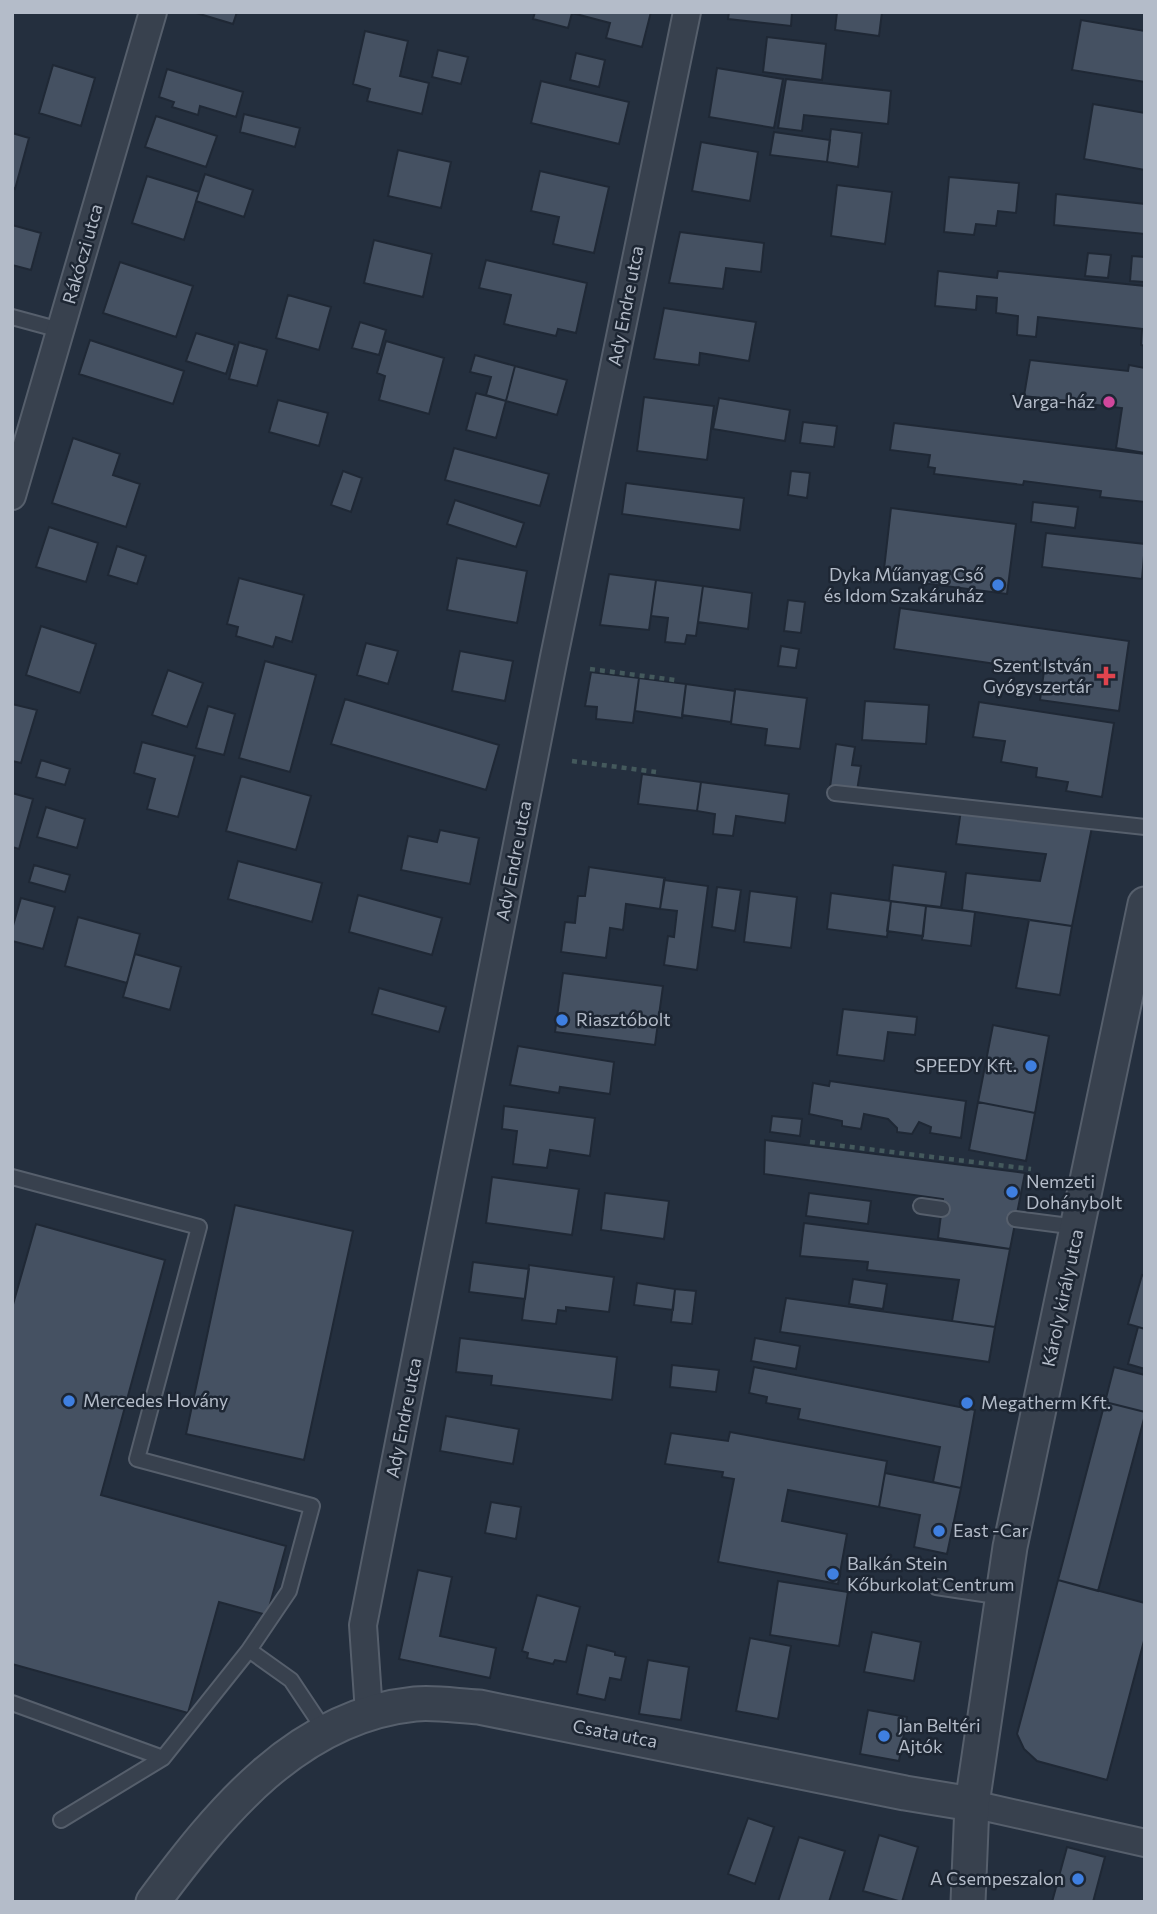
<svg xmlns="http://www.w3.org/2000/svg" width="1157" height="1914" viewBox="0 0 1157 1914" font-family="Commissioner,sans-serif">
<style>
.building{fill:#455162;stroke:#1f2835;stroke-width:2}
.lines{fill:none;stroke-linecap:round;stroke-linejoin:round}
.service-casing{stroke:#565f6c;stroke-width:18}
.minor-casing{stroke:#565f6c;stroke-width:30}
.tertiary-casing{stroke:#565f6c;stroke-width:37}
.path{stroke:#44595c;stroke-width:4.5;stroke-dasharray:5 5;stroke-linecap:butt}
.service{stroke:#38414e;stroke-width:14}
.minor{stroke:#38414e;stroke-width:26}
.tertiary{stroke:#38414e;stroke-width:33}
.hotel-dot{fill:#d1479c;stroke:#1d2633;stroke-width:2.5}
.shop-dot{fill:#3f7fe0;stroke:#1d2633;stroke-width:2.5}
.health-dot{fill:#e0444e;stroke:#1d2633;stroke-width:2.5}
.labels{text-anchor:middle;stroke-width:5;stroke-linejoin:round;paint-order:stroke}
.street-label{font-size:18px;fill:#b4bcc9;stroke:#1d2633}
.poi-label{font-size:18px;fill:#b4bcc9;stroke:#1d2633;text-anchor:start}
</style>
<rect width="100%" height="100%" fill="#242f3e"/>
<path class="building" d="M193,12H237L233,24Z
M535,12H651L642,47L606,38L610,23L572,13L568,28L533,19Z
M729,12H792L791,26L728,19Z
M837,12H882L879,36L835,30Z
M1081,20L1145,31V82L1072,70Z
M365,31L408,41L400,76L429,83L422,114L367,101L370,89L353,84Z
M767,37L826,44L822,80L763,72Z
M438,50L468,57L461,84L432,77Z
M576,53L605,60L599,87L570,80Z
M53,65L95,78L81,126L39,113Z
M717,68L783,79L774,128L709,117Z
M167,69L243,92L236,117L200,106L198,115L172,107L174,102L159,97Z
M786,79L891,91L888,124L804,115L802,131L778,128Z
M541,81L629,102L619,144L531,123Z
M1093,104L1145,113V170L1084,159Z
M244,114L300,128L295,147L240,132Z
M156,116L217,136L206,167L145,147Z
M831,129L862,133L858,167L827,162Z
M774,132L830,140L827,162L770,155Z
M12,133L29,138L15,189L12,188Z
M701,142L758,152L750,201L692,191Z
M398,150L451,162L441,208L388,196Z
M540,171L609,187L594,253L553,244L559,217L531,211Z
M205,174L253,190L244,217L196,201Z
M147,176L199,192L184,240L132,223Z
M949,177L1019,183L1016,213L998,211L996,226L976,224L974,235L944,232Z
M837,185L892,192L885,244L831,236Z
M1056,194L1145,204V234L1054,225Z
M12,225L41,233L31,270L12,265Z
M680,232L764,243L761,272L726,268L723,289L669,283Z
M374,240L432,254L423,297L364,283Z
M1088,253L1111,255L1108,278L1085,276Z
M1132,256L1145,257V282L1130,281Z
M486,260L587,283L576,333L558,329L556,336L504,324L511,295L479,288Z
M120,262L193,286L176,337L103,313Z
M938,271L997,278L998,271L1145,286V346L1141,345L1142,329L1038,317L1036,337L1017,335L1018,316L996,313L997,298L977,296L976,310L935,306Z
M288,295L331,307L319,350L276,338Z
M664,308L756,322L749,361L700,353L699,365L654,359Z
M360,322L386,330L379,355L352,348Z
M196,333L235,345L226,374L186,361Z
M90,340L184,371L173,404L79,374Z
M386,341L444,358L429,414L379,400L385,376L377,373Z
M239,342L267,350L257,386L229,379Z
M475,355L515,366L506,401L486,395L491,377L470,372Z
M1030,360L1128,371L1129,365L1145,368V453L1116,448L1122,408L1024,396Z
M515,366L567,380L557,415L506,401Z
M476,393L506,401L496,438L466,430Z
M644,397L714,406L707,460L637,451Z
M719,398L790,410L785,441L713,429Z
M278,400L328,413L319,446L269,432Z
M803,422L837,426L834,447L800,443Z
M894,423L1145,454V502L1100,497L1101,491L1024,481L1023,485L934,474L935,468L928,467L930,455L890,450Z
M73,438L120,454L113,475L140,484L126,527L52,503Z
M454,448L549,474L540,506L445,480Z
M343,471L362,478L351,512L331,505Z
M791,471L810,473L807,498L788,495Z
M626,483L744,498L740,530L622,514Z
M455,500L524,523L516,547L447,524Z
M1033,502L1078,507L1075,528L1031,522Z
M891,508L1016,524L1007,594L883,578Z
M49,527L98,543L86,582L36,567Z
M1046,533L1145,544L1142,579L1042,567Z
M117,546L146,556L137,584L108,575Z
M457,558L527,571L517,623L447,610Z
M609,574L656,580L649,630L600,625Z
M239,578L304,595L292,642L276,637L273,647L236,636L238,627L227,624Z
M656,580L703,586L696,636L687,635L685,644L665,642L668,618L651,616Z
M703,586L752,593L748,629L698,622Z
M788,600L805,602L801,633L784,631Z
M900,608L1129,641L1119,711L1040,700L1044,671L894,649Z
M41,626L96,644L80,693L26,675Z
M366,643L398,651L388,684L357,675Z
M781,646L799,649L796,668L778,666Z
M460,651L513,661L505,701L452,691Z
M265,661L316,675L290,772L239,758Z
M168,670L203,683L187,727L152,715Z
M591,672L639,678L633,723L596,719L597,707L585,706Z
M639,678L686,684L682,718L635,711Z
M686,684L735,691L731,722L682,715Z
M735,689L807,698L800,749L765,745L767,729L731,724Z
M345,699L499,745L486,790L331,744Z
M865,701L929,705L926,744L862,740Z
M979,702L1114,723L1102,797L1066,791L1068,782L1036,777L1037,768L1001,762L1005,741L973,737Z
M12,704L37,710L21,763L12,761Z
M208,706L235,714L224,755L196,748Z
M142,742L195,756L178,817L147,809L155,779L134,773Z
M836,744L855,747L852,765L861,766L857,791L830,787Z
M41,760L70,769L65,785L36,777Z
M642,774L701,782L697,811L638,804Z
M241,776L311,796L296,850L226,831Z
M701,782L789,794L785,823L736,816L733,836L713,834L715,814L697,811Z
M12,793L33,799L19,849L12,847Z
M46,807L85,819L77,848L37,837Z
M961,810L1092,827L1072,926L962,910L966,873L1040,881L1046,854L956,844Z
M440,830L479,838L470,884L401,870L408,836L437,842Z
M238,861L322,883L312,922L228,899Z
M34,865L70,875L65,892L29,882Z
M893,865L946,872L941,907L889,901Z
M589,867L665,878L660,909L626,904L623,930L610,928L606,958L561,952L565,922L575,923L578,896H585Z
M664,880L708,886L697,970L664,965L668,936L674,937L677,911L660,909Z
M717,887L741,890L735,931L712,927Z
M750,891L797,897L791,948L744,942Z
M831,893L891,901L887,937L827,929Z
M358,895L442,918L432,955L349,932Z
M21,898L55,907L43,949L12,941V929Z
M891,901L926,906L923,936L887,931Z
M926,906L975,912L971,946L922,940Z
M78,917L140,934L127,983L65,966Z
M1029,920L1072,926L1060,995L1016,988Z
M135,954L181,967L170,1010L123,997Z
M563,973L663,986L655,1045L555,1032Z
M379,988L446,1007L439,1032L372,1014Z
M843,1009L917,1017L915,1035L888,1032L884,1061L837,1055Z
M993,1025L1049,1036L1035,1113L978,1102Z
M518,1046L614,1062L610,1094L560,1087L559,1093L510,1085Z
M830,1081L966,1101L961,1138L930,1133L931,1127L919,1122L912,1134L897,1132V1128L888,1119L864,1114L861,1129L842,1126V1121L809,1114L813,1083L829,1086Z
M978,1102L1035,1113L1026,1161L969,1150Z
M504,1106L595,1118L590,1156L550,1150L547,1168L513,1164L517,1131L502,1129Z
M772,1116L802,1119L800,1136L770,1132Z
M765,1140L1025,1173L1010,1249L938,1238L943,1199L764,1174Z
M492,1177L579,1189L572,1235L486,1223Z
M605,1193L669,1201L664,1239L601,1230Z
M809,1193L871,1201L868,1224L806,1216Z
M235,1205L353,1231L304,1460L186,1434Z
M804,1223L1010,1249L995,1327L952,1321L959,1280L867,1270L868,1262L800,1256Z
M36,1224L165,1260L101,1495L286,1546L267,1615L219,1602L188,1713L12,1664V1308Z
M473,1262L529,1269L525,1299L469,1292Z
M529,1265L614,1277L609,1312L566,1307V1311L558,1310L556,1324L522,1320Z
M1142,1275L1145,1276V1329L1128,1324Z
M853,1279L887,1284L883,1309L849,1304Z
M637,1283L675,1289L673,1310L634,1305Z
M675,1289L696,1291L692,1324L671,1322Z
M786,1298L995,1327L989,1362L780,1332Z
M1138,1327L1145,1329V1369L1128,1364Z
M460,1338L617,1357L612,1400L491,1385L492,1376L456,1372Z
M755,1338L800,1346L796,1369L751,1361Z
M672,1365L719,1370L716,1392L670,1387Z
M754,1367L975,1410L961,1488L933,1482L940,1447L798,1419L800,1409L766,1403L767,1397L749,1393Z
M1114,1367L1145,1375V1412L1105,1402Z
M1105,1402L1145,1412V1415L1098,1591L1058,1580Z
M446,1416L519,1429L513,1464L440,1451Z
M730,1432L887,1461L879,1507L788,1490L782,1521L847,1534L838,1584L718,1562L734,1479L722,1477L723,1472L665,1464L671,1433L728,1441Z
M885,1473L961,1488L947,1554L914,1547L920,1515L879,1507Z
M491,1502L521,1507L516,1539L485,1533Z
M418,1570L452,1577L440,1636L496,1648L490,1678L399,1659Z
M1058,1580L1145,1603V1637L1107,1780L1037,1761L1024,1749L1017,1734Z
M778,1581L848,1592L839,1646L770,1635Z
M537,1595L580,1607L566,1662L555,1660L553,1664L527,1658L528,1653L522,1651Z
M872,1632L921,1642L914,1681L864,1672Z
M750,1638L791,1646L778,1719L736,1711Z
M587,1645L615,1652V1655L626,1657L621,1680L610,1678L605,1700L577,1694Z
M648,1660L689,1667L681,1720L639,1714Z
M868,1710L907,1717L899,1761L860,1754Z
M748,1818L774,1827L755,1884L728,1874Z
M879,1835L918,1847L902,1902L863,1891Z
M799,1837L845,1851L829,1902H778Z
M1067,1847L1105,1857L1093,1902H1052Z"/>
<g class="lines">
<defs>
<path id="service" d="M12,317L60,330
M835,793L1145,827
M12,1177L199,1227L137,1459L312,1506L289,1591L249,1650
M921,1206L942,1209
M1015,1219L1077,1227
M936,1587L1003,1597
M12,1703L163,1758
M61,1820L163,1758L249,1650L291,1680L325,1731"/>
<path id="minor" d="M12,496L153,12
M369,1713L363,1625L554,657L687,12
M972,1804L1145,1843"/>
<path id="tertiary" d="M153,1902C219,1813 297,1716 415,1704C435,1702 458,1706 479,1707L905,1793L972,1804
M968,1902L972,1804L1010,1547L1145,904"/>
</defs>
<use href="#service" class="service-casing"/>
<use href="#minor" class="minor-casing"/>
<use href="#tertiary" class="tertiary-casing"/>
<path class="path" d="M590,669L675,680
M572,761L656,772
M810,1142L1031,1169"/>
<use href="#service" class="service"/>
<use href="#minor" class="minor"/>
<use href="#tertiary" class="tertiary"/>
</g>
<circle class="hotel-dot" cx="1109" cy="402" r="7"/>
<g class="shop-dot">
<circle cx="998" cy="585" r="7"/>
<circle cx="562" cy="1020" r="7"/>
<circle cx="1031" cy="1066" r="7"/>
<circle cx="1012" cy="1192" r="7"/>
<circle cx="69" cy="1401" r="7"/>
<circle cx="967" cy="1403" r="7"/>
<circle cx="939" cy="1531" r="7"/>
<circle cx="833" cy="1574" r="7"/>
<circle cx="884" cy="1736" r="7"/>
<circle cx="1078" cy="1879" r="7"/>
</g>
<path class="health-dot" d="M1102.5 665.5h7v7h7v7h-7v7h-7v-7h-7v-7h7z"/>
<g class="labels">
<g class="street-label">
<text transform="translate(83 254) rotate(-74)" y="6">Rákóczi utca</text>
<text transform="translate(626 306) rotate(-79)" y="6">Ady Endre utca</text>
<text transform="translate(514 861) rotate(-79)" y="6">Ady Endre utca</text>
<text transform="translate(1063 1298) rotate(-78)" y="6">Károly király utca</text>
<text transform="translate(404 1418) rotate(-79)" y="6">Ady Endre utca</text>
<text transform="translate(615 1734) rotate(11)" y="6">Csata utca</text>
</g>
<g class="poi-label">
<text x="1095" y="408" text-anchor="end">Varga-ház</text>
<text x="984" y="581" text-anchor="end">Dyka Műanyag Cső<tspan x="984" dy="21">és Idom Szakáruház</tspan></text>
<text x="1092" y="672" text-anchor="end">Szent István<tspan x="1092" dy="21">Gyógyszertár</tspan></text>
<text x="576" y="1026">Riasztóbolt</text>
<text x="1017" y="1072" text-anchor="end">SPEEDY Kft.</text>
<text x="1026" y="1188">Nemzeti<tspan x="1026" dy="21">Dohánybolt</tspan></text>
<text x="83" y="1407">Mercedes Hovány</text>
<text x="981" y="1409">Megatherm Kft.</text>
<text x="953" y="1537">East -Car</text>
<text x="847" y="1570">Balkán Stein<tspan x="847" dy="21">Kőburkolat Centrum</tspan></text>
<text x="898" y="1732">Jan Beltéri<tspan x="898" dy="21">Ajtók</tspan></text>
<text x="1064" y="1885" text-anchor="end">A Csempeszalon</text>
</g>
</g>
<rect width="1157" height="1914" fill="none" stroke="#b4bcc9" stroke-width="28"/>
</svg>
